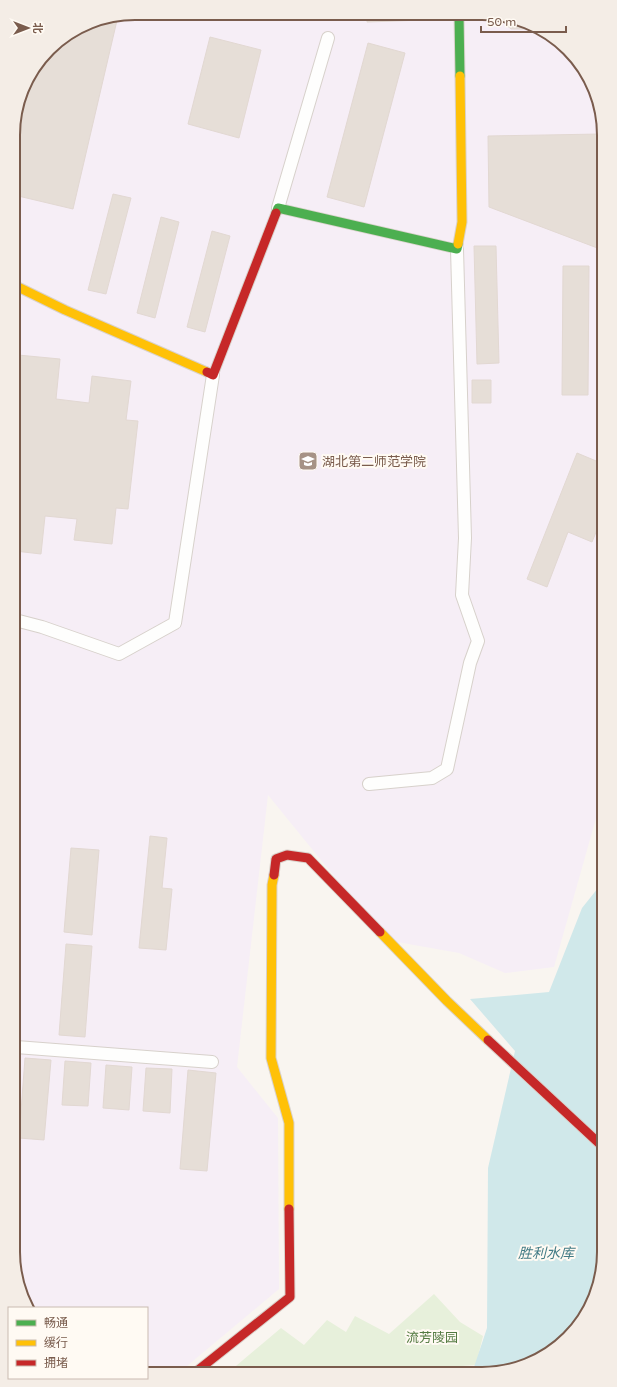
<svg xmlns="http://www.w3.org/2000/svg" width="617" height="1387" viewBox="0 0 617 1387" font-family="'Varela Round','Noto Sans SC',sans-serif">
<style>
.education{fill:#f6eef6}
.green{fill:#e7f0db}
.water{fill:#d0e8ea}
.building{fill:#e6ded7;stroke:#e2d8d2}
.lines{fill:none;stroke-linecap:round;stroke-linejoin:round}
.street-casing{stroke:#d7d1cb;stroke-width:14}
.fast-casing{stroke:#d9d2cb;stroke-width:11}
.slow-casing{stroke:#d9d2cb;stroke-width:11}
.jam-casing{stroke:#d9d2cb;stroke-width:11}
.street{stroke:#fefefd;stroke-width:12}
.fast{stroke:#4caf50;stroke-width:9}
.slow{stroke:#ffc107;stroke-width:9}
.jam{stroke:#c62828;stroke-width:9}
.labels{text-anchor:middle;stroke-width:4;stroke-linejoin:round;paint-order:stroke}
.poi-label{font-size:13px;fill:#7a5c4d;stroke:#fffaf3;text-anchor:start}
.park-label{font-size:13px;fill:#537a41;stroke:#fffaf3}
.water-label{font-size:14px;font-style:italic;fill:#437c86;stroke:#fffaf3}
.rim{fill:none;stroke:#7a5c4d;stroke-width:2}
</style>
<rect width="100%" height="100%" fill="#f9f5f0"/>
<path class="education" d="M135,13L505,15L562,44L583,68L600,104L602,797L554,967L505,973L459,953L386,940L268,795L237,1067L278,1118L279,1289L181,1371L147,1372V1308H27L17,1284L13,127L26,81L55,44L89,22Z"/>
<path class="green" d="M434,1294L460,1322L483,1336L476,1365L434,1368L431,1370L230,1371L281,1328L304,1345L327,1320L346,1332L355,1316L389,1334Z"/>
<path class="water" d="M602,883L604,1260L595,1298L579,1326L549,1353L513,1370H473L487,1328L488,1168L515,1051L470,999L549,992L582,908Z"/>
<path class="building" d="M367,14L424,15V20L367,22Z
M495,15H505L532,29H511Z
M118,16L73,209L14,195L13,127L26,81L55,44L89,22Z
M210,37L261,50L239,138L188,124Z
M368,43L405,53L364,207L327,197Z
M600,134V249L489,207L488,136Z
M113,194L131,198L106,294L88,290Z
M161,217L179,222L155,318L137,313Z
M212,231L230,236L205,332L187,327Z
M474,246H496L499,363L477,364Z
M563,266H589L588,395H562Z
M18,355L60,359L56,399L89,403L92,376L131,381L126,420L138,421L128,509L116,508L112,544L74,540L77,519L45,516L41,554L15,551L14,392Z
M472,380H491V403H472Z
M577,453L601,463V520L592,542L568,532L547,587L527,579Z
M150,836L167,838L162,888L172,889L166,950L139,948Z
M71,848L99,850L92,935L64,932Z
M66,944L92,946L85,1037L59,1035Z
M25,1058L51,1060L44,1140L19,1138Z
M65,1061L91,1063L88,1106L62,1105Z
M106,1065L132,1067L129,1110L103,1108Z
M146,1068L172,1069L170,1113L143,1111Z
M188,1070L216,1073L207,1171L180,1169Z"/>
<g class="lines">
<defs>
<path id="street" d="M278,208L328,38
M15,620L42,627L119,654L175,623L213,375
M369,784L432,778L447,769L470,663L478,641L462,595L465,538L457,249
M16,1047L212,1062"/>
<path id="fast" d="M459,15L460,76
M276,213L278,208L457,249L458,244"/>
<path id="slow" d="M458,244L462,222L460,76
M14,285L65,310L207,372
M274,875L272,885L271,1058L289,1123V1209
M380,932L447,1001L488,1040"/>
<path id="jam" d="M207,372L213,375L276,213
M274,875L276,859L287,855L308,858L380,932
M488,1040L603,1147
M197,1371L290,1297L289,1209"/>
</defs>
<use href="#street" class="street-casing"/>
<use href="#fast" class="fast-casing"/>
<use href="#slow" class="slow-casing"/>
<use href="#jam" class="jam-casing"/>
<use href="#street" class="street"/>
<use href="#fast" class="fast"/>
<use href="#slow" class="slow"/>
<use href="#jam" class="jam"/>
</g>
<defs>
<symbol id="university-square" viewBox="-11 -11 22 22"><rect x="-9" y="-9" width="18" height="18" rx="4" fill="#a69286" stroke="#fffaf3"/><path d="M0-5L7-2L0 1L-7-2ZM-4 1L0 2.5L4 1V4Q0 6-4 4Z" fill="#fff"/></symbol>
</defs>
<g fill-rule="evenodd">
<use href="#university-square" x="297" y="450" width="22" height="22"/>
</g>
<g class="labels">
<g class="poi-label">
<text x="322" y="466">湖北第二师范学院</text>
</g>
<g class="park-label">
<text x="432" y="1342">流芳陵园</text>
</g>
<g class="water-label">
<text x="546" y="1258">胜利水库</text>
</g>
</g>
<path d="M0 0H617V1387H0ZM135 20H482A115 115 0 0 1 597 135V1252A115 115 0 0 1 482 1367H135A115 115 0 0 1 20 1252V135A115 115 0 0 1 135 20Z" fill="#f4ede6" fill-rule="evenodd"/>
<path class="rim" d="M135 20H482A115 115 0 0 1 597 135V1252A115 115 0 0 1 482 1367H135A115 115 0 0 1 20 1252V135A115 115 0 0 1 135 20Z"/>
<rect x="8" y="1307" width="140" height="72" fill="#fffaf3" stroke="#cabbb1"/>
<rect x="16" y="1320" width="20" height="6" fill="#4caf50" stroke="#cabbb1"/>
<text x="44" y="1327" font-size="12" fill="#7a5c4d">畅通</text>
<rect x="16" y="1340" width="20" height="6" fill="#ffc107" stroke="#cabbb1"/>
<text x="44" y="1347" font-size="12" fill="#7a5c4d">缓行</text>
<rect x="16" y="1360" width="20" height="6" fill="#c62828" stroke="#cabbb1"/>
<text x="44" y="1367" font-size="12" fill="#7a5c4d">拥堵</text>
<g transform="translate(28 28) rotate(90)" stroke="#fffaf3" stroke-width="3" paint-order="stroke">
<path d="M0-3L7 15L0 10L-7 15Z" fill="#7a5c4d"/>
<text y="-6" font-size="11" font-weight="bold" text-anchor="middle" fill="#7a5c4d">北</text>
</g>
<path d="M481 26v6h85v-6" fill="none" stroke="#7a5c4d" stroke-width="2"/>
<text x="487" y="26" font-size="12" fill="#7a5c4d" stroke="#fffaf3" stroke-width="3" paint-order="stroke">50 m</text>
</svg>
